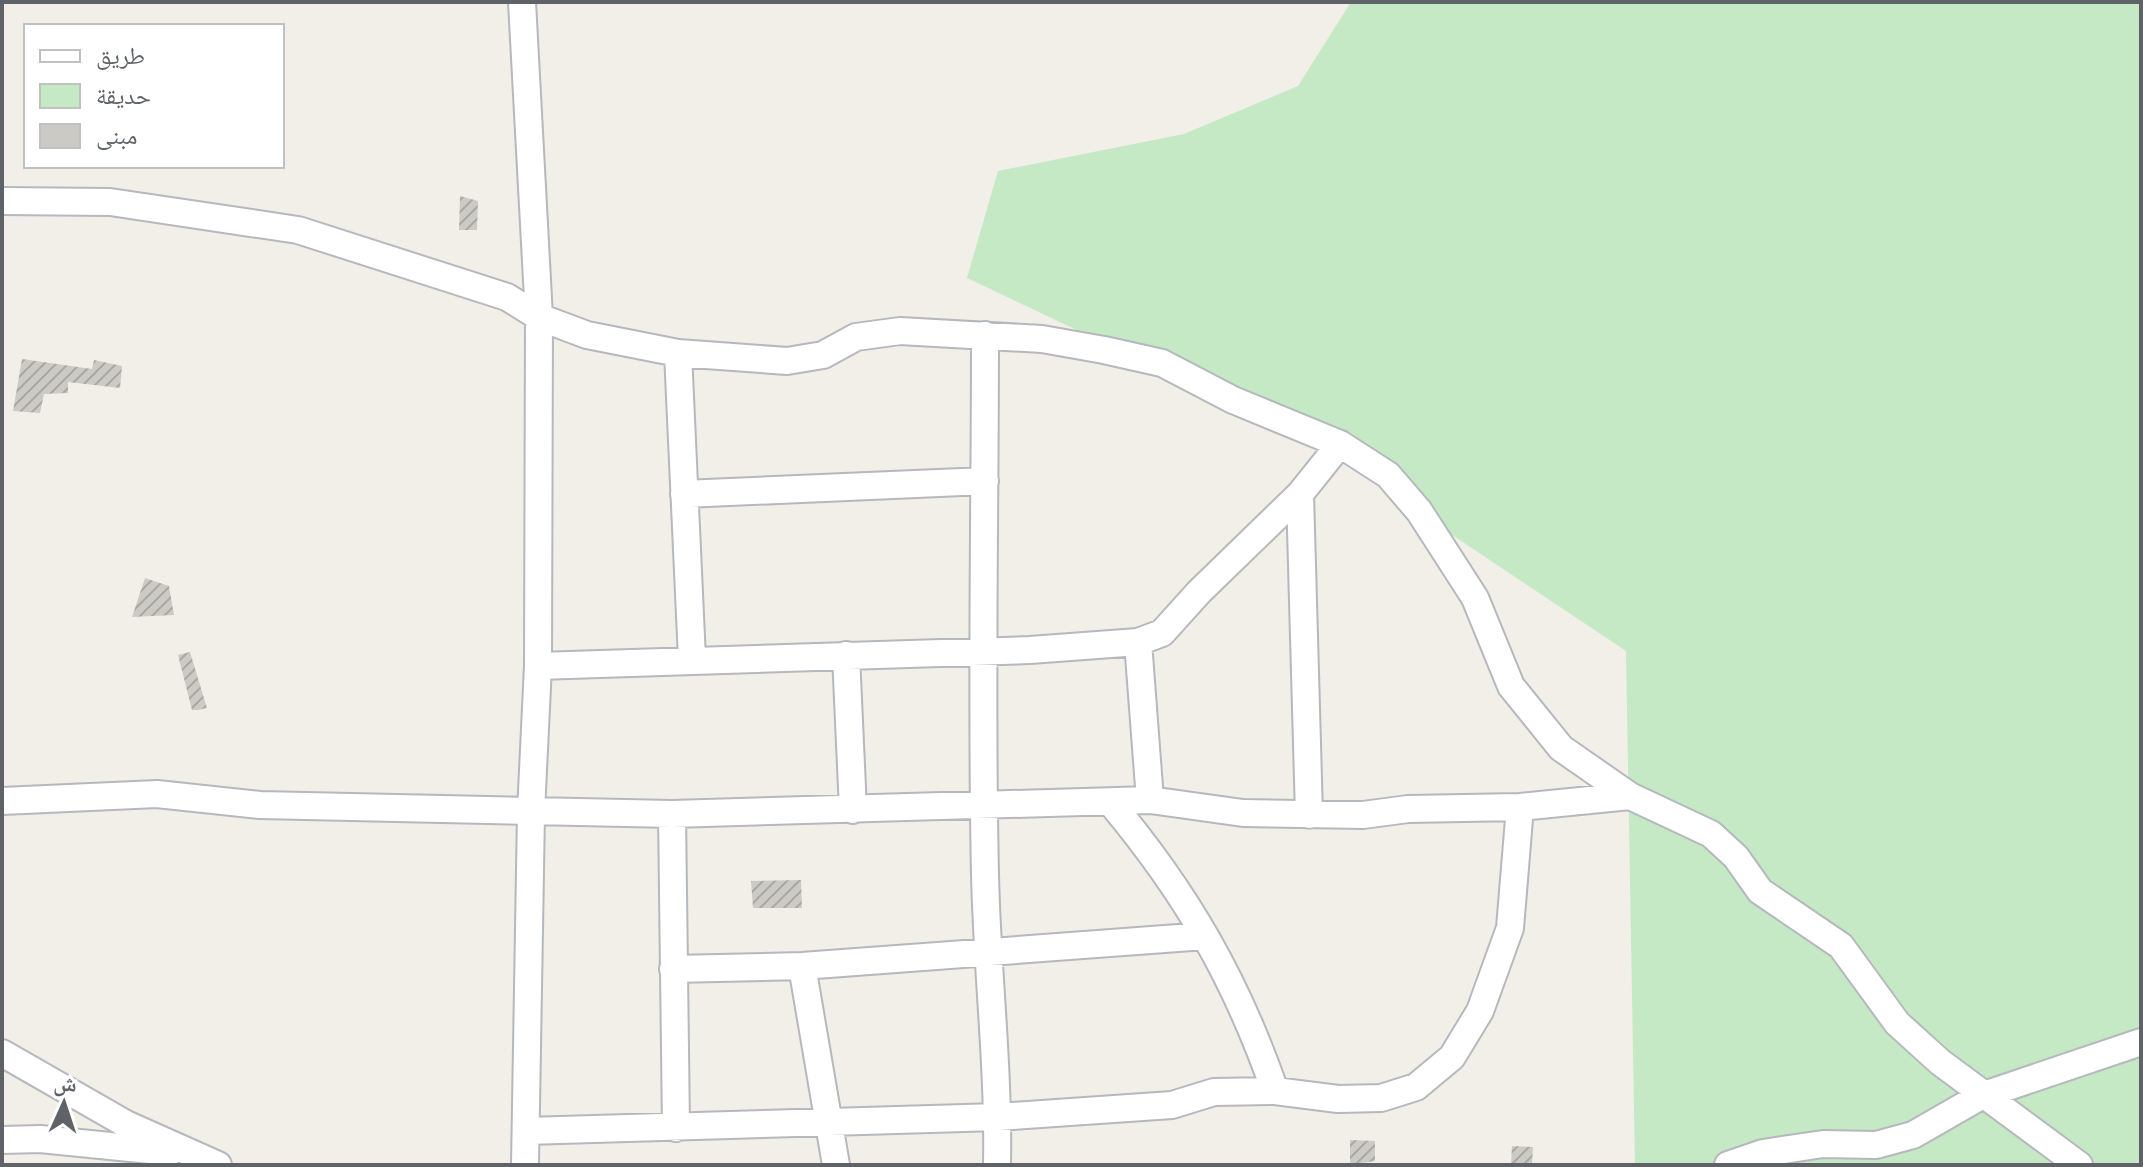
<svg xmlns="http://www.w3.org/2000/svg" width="2143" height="1167" viewBox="0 0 2143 1167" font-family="'Titillium Web','Noto Naskh Arabic',sans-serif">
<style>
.green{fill:#c5e8c5}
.building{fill:url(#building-hatch)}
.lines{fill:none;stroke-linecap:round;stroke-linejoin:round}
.minor-casing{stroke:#b5b8bc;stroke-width:30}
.minor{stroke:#fff;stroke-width:26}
</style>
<defs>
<pattern id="building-hatch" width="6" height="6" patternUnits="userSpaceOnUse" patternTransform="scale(2)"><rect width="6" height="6" fill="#cccac5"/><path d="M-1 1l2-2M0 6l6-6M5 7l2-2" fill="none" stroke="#a9a8a4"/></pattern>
</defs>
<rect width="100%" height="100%" fill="#f1efe8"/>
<path class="green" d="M1351,2H2141V1165H1635L1626,651L1313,442L967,278L998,171L1184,134L1298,86Z"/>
<path class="building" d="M460,196L478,201L477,230H459Z
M22,359L92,369L94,360L122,366L120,388L68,382V393L44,394L40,413L13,411Z
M145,578L169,586L174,615L132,617Z
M190,652L207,708L198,710H192L178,655Z
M801,880L802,908H753L751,881Z
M1350,1140L1375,1141V1161L1350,1165Z
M1512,1146L1533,1147L1532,1165H1511Z"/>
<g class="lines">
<defs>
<path id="minor" d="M522,2L539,317L538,666L531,812L525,1165
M2,201L110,202L298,230L507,297L539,317L587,335L678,353L787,361L823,355L856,337L900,331L1042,339L1104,350L1162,363L1233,400L1340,444L1388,475L1419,511L1475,598L1511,686L1561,748L1630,796L1711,834L1736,857L1760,891L1841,946L1897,1023L1940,1062L2079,1165
M985,335C985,514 981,695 985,874C987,971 999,1068 997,1165
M678,353L692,659
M684,494L985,481
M1300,494L1309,815
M1138,642L1150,800
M846,655L853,810
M538,666L1030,650L1138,642L1162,633L1199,592L1300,494L1340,444
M2,801L157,794L260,805L672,814L1150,800L1243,813L1363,815L1408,809L1520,807L1630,796
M1111,803C1187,894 1236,979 1275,1091
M672,814L676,1128
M802,966L836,1165
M673,969L802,966L1205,936
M2,1053L126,1124L218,1165
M526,1131L998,1117L1172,1105L1214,1092L1275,1091L1338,1099L1381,1098L1416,1087L1452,1057L1480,1011L1510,928L1520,807
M2,1140L40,1139L170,1152
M1728,1165L1763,1153L1823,1144L1876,1145L1913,1135L1981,1096L2141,1042"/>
</defs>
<use href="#minor" class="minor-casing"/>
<use href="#minor" class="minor"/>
</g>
<rect width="2143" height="1167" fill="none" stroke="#5f6368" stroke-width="8"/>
<rect x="24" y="24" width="260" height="144" fill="#ffffff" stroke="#bfc1c3" stroke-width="2"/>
<rect x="40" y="50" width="40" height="12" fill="#ffffff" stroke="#bfc1c3" stroke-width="2"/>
<text x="96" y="64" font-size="24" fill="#5f6368">طريق</text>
<rect x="40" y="84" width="40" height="24" fill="#c5e8c5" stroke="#bfc1c3" stroke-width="2"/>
<text x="96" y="104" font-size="24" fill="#5f6368">حديقة</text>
<rect x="40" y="124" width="40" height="24" fill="#cccac5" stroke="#bfc1c3" stroke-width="2"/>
<text x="96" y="144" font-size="24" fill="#5f6368">مبنى</text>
<g transform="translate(64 1103) rotate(3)" stroke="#ffffff" stroke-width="6" paint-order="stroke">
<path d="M0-6L14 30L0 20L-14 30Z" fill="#5f6368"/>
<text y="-12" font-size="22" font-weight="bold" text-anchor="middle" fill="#5f6368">ش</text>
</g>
</svg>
